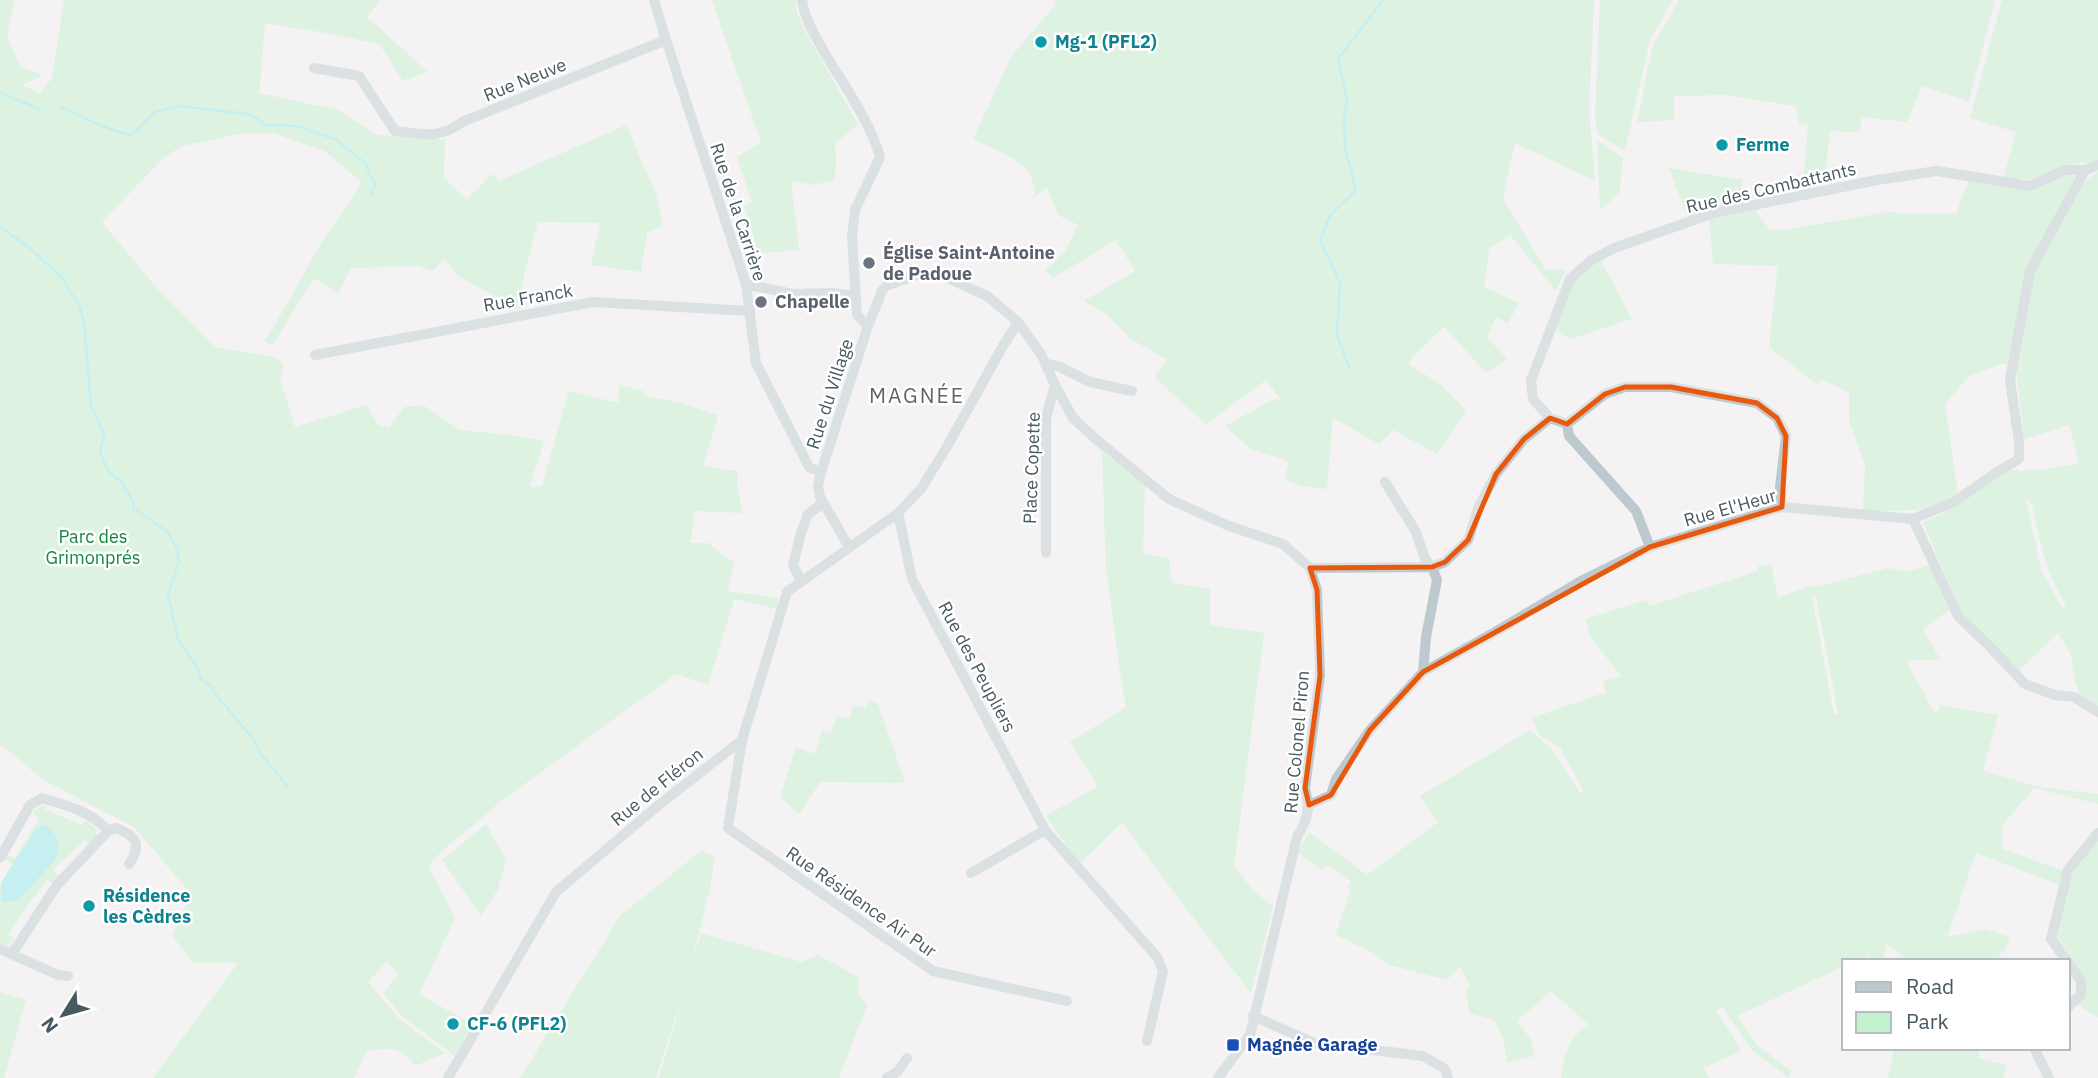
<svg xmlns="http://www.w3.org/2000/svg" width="2098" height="1078" viewBox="0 0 2098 1078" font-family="'IBM Plex Sans',sans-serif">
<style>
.green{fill:#c1f2cd;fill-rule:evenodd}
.water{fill:#8ceaf0}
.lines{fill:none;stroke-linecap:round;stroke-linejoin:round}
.stream{stroke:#8ceaf0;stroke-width:2.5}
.minor{stroke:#bdc9cf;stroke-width:10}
.marked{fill:none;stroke:#e8590c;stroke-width:5;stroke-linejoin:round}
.culture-dot{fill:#0f9aa8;stroke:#fff;stroke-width:2.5}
.worship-dot{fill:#6b7280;stroke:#fff;stroke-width:2.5}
.transit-dot{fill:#1a4fb4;stroke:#fff;stroke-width:2.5}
.labels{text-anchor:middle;stroke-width:5;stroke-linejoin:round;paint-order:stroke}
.culture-label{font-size:18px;font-weight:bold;fill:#0d838f;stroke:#fff;text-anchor:start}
.street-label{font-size:18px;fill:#495961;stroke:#fff}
.worship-label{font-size:18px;font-weight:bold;fill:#5b616d;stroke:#fff;text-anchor:start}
.park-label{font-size:18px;fill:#14883d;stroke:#fff}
.transit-label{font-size:18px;font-weight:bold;fill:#164399;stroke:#fff;text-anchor:start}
.quarter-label{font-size:21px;letter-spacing:2px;fill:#5e6468;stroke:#fff}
</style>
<rect width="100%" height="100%" fill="#f4f2f3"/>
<path class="green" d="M0,0H15L7,35L20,67L43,75L22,85L40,93L52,78L64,0H380L367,17L428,72L403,81L380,45L344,36L265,23L259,93L338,110L378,135L445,140L444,178L467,200L491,174L499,181L626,125L656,194L663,226L647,233L641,272L591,265L600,223L538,222L524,275L520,310L458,276L444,259L432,271L418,266L351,268L338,294L314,278L272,345L264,341C286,309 302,275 322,242C335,221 351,204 361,182L326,152L274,133L238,134L182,146L164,157L102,222L156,287L215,347L273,357L284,364L280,379L295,427L367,405L378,425L389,428L404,407L423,405L460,430L519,436L544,441L530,485L534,488L542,485L569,391L618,403L620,385L643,391L646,396L680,403L718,415L703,466L738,471L737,485L742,513L695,511L690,543H708L734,563L728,591L778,598L777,609L734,599L708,685L676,674L500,802L443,850L428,866L455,918L419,994L472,1024L455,1056L402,1016L383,993L398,975L387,961L368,982L398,1018L445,1053L415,1066C402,1046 389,1047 367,1051L354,1078H153L238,963H193L172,935L191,894L134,827L45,781L0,744Z
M712,0H796L797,13L805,31L858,124L835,143L836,166L834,180L814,185L791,181L799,250L759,253L744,206L752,202L737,157L761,143Z
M1055,0H1594L1589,108L1595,181L1515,143L1503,198L1545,269L1566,270L1556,291L1510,235L1489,249L1484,287L1519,303L1508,323L1496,317L1487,337L1507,359L1486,373L1444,326L1412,357L1408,364L1442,385L1466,411L1437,454L1393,430L1379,444L1333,418L1327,489L1303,486L1284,480L1289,461L1252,450L1225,426L1274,399L1281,400L1266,380L1206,424L1154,377L1168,360L1131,339L1107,315L1084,301L1135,271L1116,240L1053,278L1045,271L1066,250L1078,225L1058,215L1047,187L1034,198C1038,161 1000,153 973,139L1011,57L1055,5Z
M1600,0H1673L1650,39L1625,151L1597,134L1595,115Z
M1679,0H1995L1969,101L1922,86L1907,122L1862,117L1859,132L1830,131L1824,189L1802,194L1808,125L1799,124L1796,106L1723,95L1674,96V120L1637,122L1653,45Z
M2002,0H2098V161L2069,165L2039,179H2003L2016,132L1970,118Z
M1597,140L1623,158L1619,193L1600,210Z
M1669,168L1743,180L1736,207L1688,218Z
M2098,171V708L2091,701L2080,696L2073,674L2072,657L2058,633L2018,671L1962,615L1923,522L1944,513L2002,473L2018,469L2021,473L2025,469L2039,470L2079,464L2069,425L2022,440L2023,428L2016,370L2003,363L1969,376L1945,404L1958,494L1939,507L1925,510L1863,511L1865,465L1849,421V393L1822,379L1816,384L1769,347L1778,266L1713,264L1709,218L1754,209L1769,229L1783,230L1888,212L1909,214L1956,213L1970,178L2015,187L2063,173H2072L2078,188ZM2026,499L2033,505C2040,544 2045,570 2066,604L2062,608L2041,569Z
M1600,259L1632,319L1570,339L1553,328L1573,280Z
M1102,452L1145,485L1143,554L1169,558L1172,583L1210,589V625L1264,633L1234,866L1253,890L1273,907L1251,993L1156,869L1123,822L1079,864L1046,816L1098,786L1070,742L1126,707L1120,672L1106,568Z
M1932,564L1951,608L1923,630L1940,659L1906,661L1936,715L1940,705L1998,715L1983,771L2039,787L2098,794V804L2034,788L2001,827L2003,849L2064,871L2059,885L1976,853L1947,937L1984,929L2010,937L2004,951L1999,955V961H1909L1887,944L1883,961H1870L1869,955L1856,961H1844V966L1737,1016L1757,1045L1791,1071L1789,1078L1752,1050L1722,1007L1716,1011L1730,1031L1741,1051L1704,1068L1709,1078H1561C1565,1055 1567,1037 1589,1025L1551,991L1517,1021L1532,1041L1534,1056L1507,1063L1504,1041L1494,1020L1469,1013L1466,992L1469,984L1460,966L1447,980L1386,964L1377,955L1336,935L1350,891L1347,887L1351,882L1328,864L1322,870L1298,853L1309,832L1367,875L1438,822L1420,796L1530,730L1554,752L1580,793L1584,792L1561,749L1539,734L1532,718L1606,692L1603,681L1621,676L1590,636L1585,619L1646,600L1650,606L1758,571V566L1771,565L1778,598L1810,586L1815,587L1888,568L1906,572ZM1816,597L1838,713L1834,715L1812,598Z
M869,700L878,704L905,783L820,782L799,814L780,797L796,747L815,754L822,730L831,733L837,716L850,718L853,705L866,708Z
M48,805L45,810L83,825L86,819L96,829L97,835L90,845L85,840L53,870L58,876L53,883L46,880L8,934L14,939C11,944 6,947 0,945V885L12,864L5,860L7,855L15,858L39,818L32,813L37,808Z
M486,824L506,860L498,889L481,916L442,860Z
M2098,836V1017L2076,1004L2084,997L2086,983L2056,934L2071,871Z
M701,851L715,856L710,888L691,965L701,933L801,962L818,955L859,977L858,993L867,1005L839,1078H659L690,971L656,1078H520L620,916Z
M0,992L26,1000L4,1078H0Z
M1894,1048H1980L1978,1058L2006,1065L2003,1078H1888Z"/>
<path class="water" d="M43,824C59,833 62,846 54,861L18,901L4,902L1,900V887L3,880L35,831Z"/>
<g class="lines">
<path class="stream" d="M0,93L40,109
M61,107C83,116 110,132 132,135L155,112L178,106L248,114L267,125L297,126L337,140L365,163L375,185L371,194
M0,227L30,248L63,279L79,306L84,321L91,406L104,434L100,453L107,469L122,483L134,503L133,508L168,532L179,552L177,557L179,560L168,595L178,640L197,667L201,679L211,686L217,696L254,740L259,752L288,787
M1349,367L1337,336L1340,283L1320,240L1330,215L1356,190L1345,147L1344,120L1347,100L1338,59L1383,0"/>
<path class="minor" d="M654,0L666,40L746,284L756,363L809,467L821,472
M802,0C805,20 816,38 826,55C845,87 870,121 880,157L855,210L852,236L857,315L868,326
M314,68L359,76L395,131C423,134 438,140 462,122L666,40
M746,284L792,294L832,293L856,296
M1018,322L1003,346L948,445L921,489L898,513L787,592L742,740L728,828L933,971L1067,1001
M315,355L593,302L750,311
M1046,364L1058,366L1090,382L1132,391
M1550,418L1567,424L1605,394L1625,387H1671L1757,403L1777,418L1786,436L1780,487L1782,507
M1567,424L1569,436L1636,511L1650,547
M1385,482L1416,532L1425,559L1432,567L1437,580L1426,637L1423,672
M898,513L912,579L1045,830L1157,957L1163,971L1147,1041
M1913,519L1958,616L1990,647L2025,684L2055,695L2074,697L2098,712
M849,547L820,497L818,486L821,472L868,326L882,291L886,286L922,273L941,275L987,296L1018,322L1041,354L1055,385L1073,418L1097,440L1169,499L1229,526L1283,544L1310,568L1317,590L1320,676L1305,788C1310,810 1309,817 1297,837L1250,1035L1218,1078
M1046,553V418L1055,385
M1310,568L1432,567L1445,562L1468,540L1479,506L1496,474L1524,439L1550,418L1533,399L1531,380L1570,279L1590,261L1614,248L1714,213L1877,180L1937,171L2030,186L2065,170H2085L2098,165
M801,581L793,565L801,533L808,514L823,503
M1309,805L1331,795L1336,779L1370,730L1423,672L1495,632L1581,581L1650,547L1782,507L1913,519L1954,502L1994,474L2019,459V442L2010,380L2030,271L2085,170
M108,831L116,828C137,836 142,845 129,864
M0,858L30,805L42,798C65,805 93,812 108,831L57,885L12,954
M971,873L1045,830
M0,949L58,975L68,976
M2067,961L2051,939L2068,870L2098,833
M2068,963L2081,981V995L2068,1007
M1253,1016L1314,1043L1423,1056L1445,1069L1448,1078
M2034,1048L2049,1078
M448,1078L556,892L660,804L742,740
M887,1078L898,1071L907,1058"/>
</g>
<path d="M0 0H2098V1078H0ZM1625,387H1671L1757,403L1777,418L1786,436L1782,507L1650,547L1423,672L1370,730L1331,795L1309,805L1305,788L1320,676L1317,590L1310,568L1432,567L1445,562L1468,540L1496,474L1524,439L1550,418L1567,424L1605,394Z" fill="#f4f2f3" fill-opacity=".55" fill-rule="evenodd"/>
<path class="marked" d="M1625,387H1671L1757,403L1777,418L1786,436L1782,507L1650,547L1423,672L1370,730L1331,795L1309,805L1305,788L1320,676L1317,590L1310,568L1432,567L1445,562L1468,540L1496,474L1524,439L1550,418L1567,424L1605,394Z"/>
<g class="culture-dot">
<circle cx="1041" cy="42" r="7"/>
<circle cx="1722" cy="145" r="7"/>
<circle cx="89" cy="906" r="7"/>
<circle cx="453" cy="1024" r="7"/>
</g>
<g class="worship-dot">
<circle cx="869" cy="263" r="7"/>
<circle cx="761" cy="302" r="7"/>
</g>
<rect class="transit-dot" x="1226" y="1038" width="14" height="14" rx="3.5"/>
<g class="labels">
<g class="culture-label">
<text x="1055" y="48">Mg-1 (PFL2)</text>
<text x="1736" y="151">Ferme</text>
<text x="103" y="902">Résidence<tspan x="103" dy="21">les Cèdres</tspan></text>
<text x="467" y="1030">CF-6 (PFL2)</text>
</g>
<g class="street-label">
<text transform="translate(525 80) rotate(-22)" y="6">Rue Neuve</text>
<text transform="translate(1771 188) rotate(-13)" y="6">Rue des Combattants</text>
<text transform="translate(738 212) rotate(72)" y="6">Rue de la Carrière</text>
<text transform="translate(528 298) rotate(-10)" y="6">Rue Franck</text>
<text transform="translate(830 394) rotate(-72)" y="6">Rue du Village</text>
<text transform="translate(1032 468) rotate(-88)" y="6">Place Copette</text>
<text transform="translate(1730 508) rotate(-16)" y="6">Rue El'Heur</text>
<text transform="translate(977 667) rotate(62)" y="6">Rue des Peupliers</text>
<text transform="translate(1297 742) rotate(-85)" y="6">Rue Colonel Piron</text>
<text transform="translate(657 787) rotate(-39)" y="6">Rue de Fléron</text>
<text transform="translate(861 902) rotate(35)" y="6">Rue Résidence Air Pur</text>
</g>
<g class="worship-label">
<text x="883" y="259">Église Saint-Antoine<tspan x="883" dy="21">de Padoue</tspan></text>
<text x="775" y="308">Chapelle</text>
</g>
<g class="park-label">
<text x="93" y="543">Parc des<tspan x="93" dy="21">Grimonprés</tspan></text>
</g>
<g class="transit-label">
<text x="1247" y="1051">Magnée Garage</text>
</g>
<g class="quarter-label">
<text x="917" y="403">MAGNÉE</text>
</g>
</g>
<rect x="1842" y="959" width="228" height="91" fill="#ffffff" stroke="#b6bdc0" stroke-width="2"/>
<rect x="1856" y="982" width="35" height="10" fill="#bdc9cf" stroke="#b6bdc0" stroke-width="2"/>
<text x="1906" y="994" font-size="21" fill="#495961">Road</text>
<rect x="1856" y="1012" width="35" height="21" fill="#c1f2cd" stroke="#b6bdc0" stroke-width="2"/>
<text x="1906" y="1029" font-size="21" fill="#495961">Park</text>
<g transform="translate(63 1015) rotate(233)" stroke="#ffffff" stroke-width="5" paint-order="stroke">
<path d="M0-5L12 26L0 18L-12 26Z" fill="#495961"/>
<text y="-10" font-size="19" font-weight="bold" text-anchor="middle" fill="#495961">N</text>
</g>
</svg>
